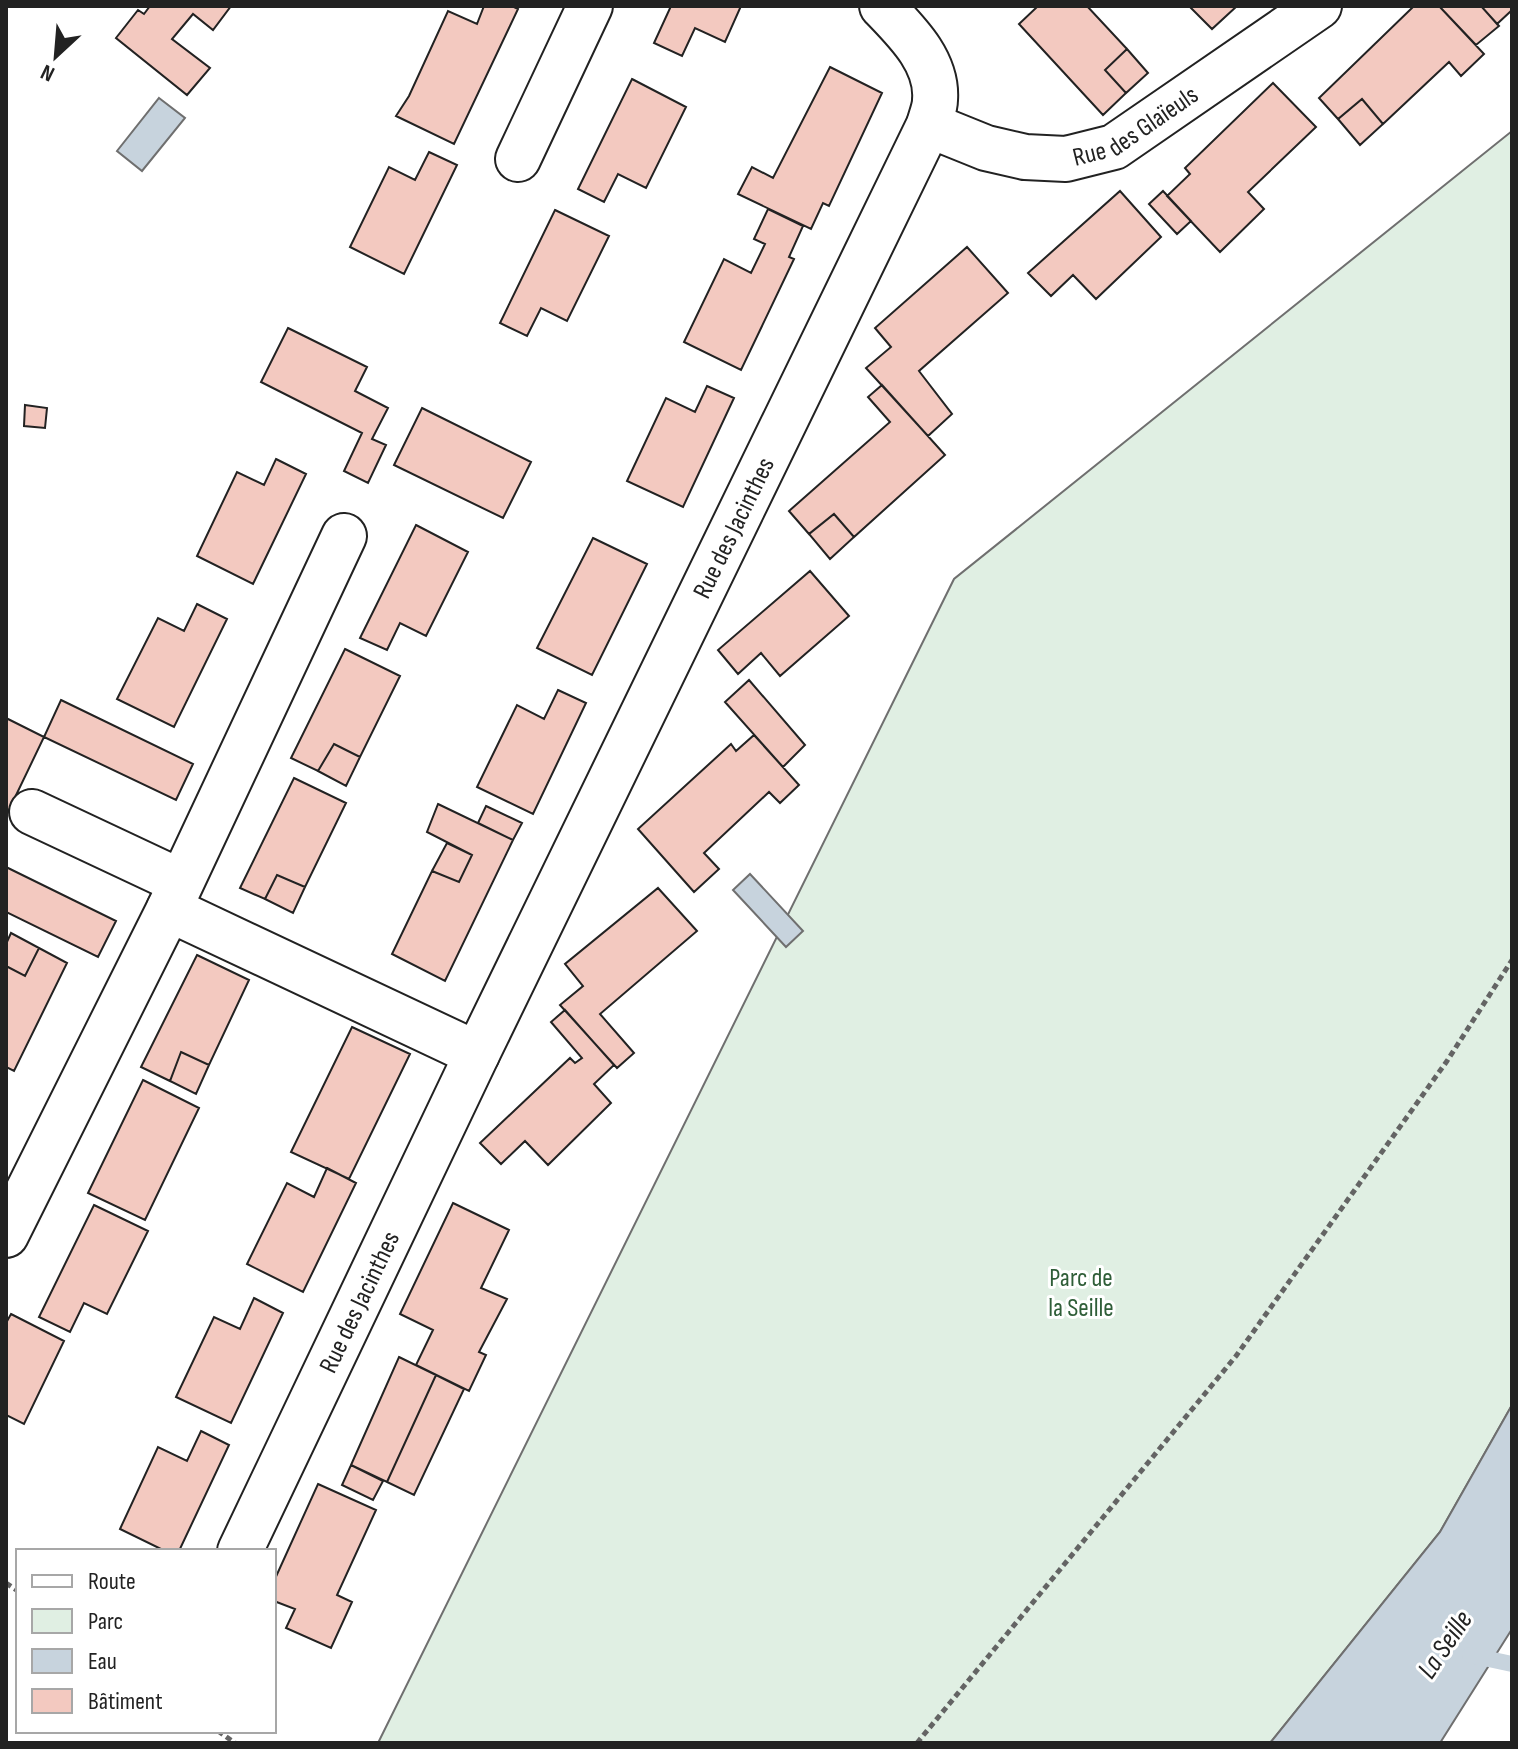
<svg xmlns="http://www.w3.org/2000/svg" width="1518" height="1749" viewBox="0 0 1518 1749" font-family="'Sofia Sans Condensed',sans-serif">
<style>
.green{fill:#e0efe3;stroke:#6f6f6f;stroke-width:2}
.water{fill:#c7d3dd;stroke:#6f6f6f;stroke-width:2}
.lines{fill:none;stroke-linecap:round;stroke-linejoin:round}
.stream{stroke:#c7d3dd;stroke-width:16}
.building{fill:#f3c9c0;stroke:#222;stroke-width:2}
.minor-casing{stroke:#222;stroke-width:48}
.path{stroke:#646464;stroke-width:5;stroke-dasharray:6 4;stroke-linecap:butt}
.minor{stroke:#fff;stroke-width:44}
.labels{text-anchor:middle;stroke-width:6;stroke-linejoin:round;paint-order:stroke}
.street-label{font-size:26px;fill:#222;stroke:#fff}
.park-label{font-size:26px;fill:#2f5e38;stroke:#fff}
.water-label{font-size:28px;font-style:italic;fill:#222;stroke:#fff}
</style>
<rect width="100%" height="100%" fill="#fff"/>
<path class="green" d="M1512,131V1405L1440,1532L1270,1743H378L954,579Z"/>
<path class="water" d="M159,98L185,118L142,171L117,151Z
M750,874L803,931L786,947L733,890Z
M1512,1405V1629L1440,1743H1270L1440,1532Z"/>
<g class="lines">
<path class="stream" d="M1470,1655L1512,1664"/>
</g>
<path class="building" d="M150,6H231L213,30L193,14L172,39L210,68L187,95L116,38L138,10L144,14Z
M484,6H512L518,9L454,144L396,116L409,96L448,11L477,24Z
M671,6H741L725,42L695,28L682,56L654,43Z
M1038,6H1087L1127,49L1105,70L1126,93L1103,115L1019,24Z
M1189,6H1237L1212,29Z
M1414,6H1439L1484,54L1461,76L1449,62L1383,124L1362,99L1338,119L1319,98Z
M1439,6H1481L1499,26L1476,45Z
M1481,6H1512V10L1497,24Z
M1127,49L1148,73L1126,93L1105,70Z
M830,67L882,93L829,206L823,203L811,229L738,194L752,167L773,178Z
M632,79L686,107L646,188L618,174L604,202L578,189Z
M1273,83L1316,127L1248,192L1264,209L1220,252L1167,196L1190,174L1185,168Z
M1362,99L1383,124L1360,145L1338,119Z
M429,152L457,165L404,274L350,247L389,167L415,180Z
M1120,191L1161,237L1096,299L1073,275L1051,296L1028,273Z
M1163,191L1191,221L1177,234L1149,204Z
M768,209L803,226L789,257L794,259L741,370L684,342L724,259L751,273L765,244L754,239Z
M555,210L609,236L567,321L541,308L527,336L500,323Z
M967,247L1008,293L919,371L952,414L928,436L866,368L891,347L875,328Z
M288,328L367,367L355,391L388,408L372,439L386,445L368,483L344,471L362,433L261,382Z
M882,385L945,455L854,537L834,514L809,534L789,511L890,422L868,397Z
M707,386L734,398L683,507L627,481L666,398L695,412Z
M25,405L47,408L45,428L24,426Z
M422,408L531,462L503,518L394,465Z
M276,459L306,474L253,584L197,556L237,472L264,485Z
M834,514L854,537L830,559L809,534Z
M416,525L468,552L426,636L400,623L387,650L360,638Z
M593,538L647,564L592,675L537,648Z
M810,571L849,616L780,676L761,653L738,674L718,650Z
M197,604L227,619L174,727L117,699L158,618L184,631Z
M345,649L400,676L360,757L334,744L318,771L291,758Z
M749,680L805,745L783,767L725,702Z
M558,690L586,703L533,814L477,787L517,705L544,719Z
M61,700L193,764L176,800L44,737Z
M6,718L44,737L7,814H6Z
M754,735L799,785L780,803L769,792L704,853L719,869L694,892L638,829L731,744L736,751Z
M334,744L360,757L346,786L318,771Z
M294,778L346,803L305,887L277,875L265,899L240,888Z
M438,804L513,840L445,981L392,954L432,871L459,882L472,855L427,832Z
M486,806L522,823L513,840L478,823Z
M447,843L472,855L459,882L432,871Z
M6,867L116,921L98,957L6,912Z
M277,875L305,887L293,913L265,899Z
M658,888L697,931L600,1014L634,1053L617,1068L560,1005L583,986L565,964Z
M11,933L39,948L25,976L6,966V944Z
M39,948L67,963L14,1071L6,1067V966L25,976Z
M197,955L249,980L209,1065L181,1052L170,1081L141,1067Z
M565,1010L614,1065L594,1084L611,1103L548,1165L525,1141L501,1164L480,1143L570,1058L575,1063L582,1058L551,1022Z
M352,1027L410,1054L349,1179L291,1152Z
M181,1052L209,1065L196,1094L170,1081Z
M143,1080L199,1108L145,1220L88,1193Z
M327,1168L356,1183L303,1292L247,1264L287,1183L314,1197Z
M453,1203L509,1230L481,1288L507,1299L479,1352L486,1355L469,1391L416,1365L433,1330L400,1314Z
M94,1205L148,1231L107,1314L84,1303L70,1332L39,1317Z
M254,1298L283,1313L231,1423L176,1397L214,1317L240,1329Z
M11,1314L64,1341L24,1424L6,1415V1323Z
M399,1357L436,1375L387,1482L351,1465Z
M436,1375L464,1389L414,1495L387,1482Z
M201,1431L229,1445L179,1551H165L120,1529L158,1447L187,1461Z
M351,1465L383,1481L373,1500L342,1485Z
M318,1484L376,1510L337,1595L352,1602L331,1648L286,1628L295,1609L274,1601V1581Z"/>
<g class="lines">
<defs>
<g id="minor">
<path id="s1" d="M929,125L986,148L1025,157L1066,159L1114,147L1319,6"/>
<path d="M518,159L590,6"/>
<path d="M32,812L181,882"/>
<path d="M169,909L477,1054"/>
<path d="M6,1235L169,909L344,536"/>
<path id="s2" d="M240,1551L477,1054L929,125C931,117 935,108 935,100C938,62 907,32 882,6"/>
</g>
</defs>
<use href="#minor" class="minor-casing"/>
<path class="path" d="M6,1583L18,1591
M218,1731L235,1743
M917,1743L1236,1356L1447,1061L1512,960"/>
<use href="#minor" class="minor"/>
</g>
<g class="labels">
<g class="street-label">
<text dy="9" stroke="none"><textPath href="#s1" startOffset="220">Rue des Glaïeuls</textPath></text>
<text dy="9" stroke="none"><textPath href="#s2" startOffset="1136">Rue des Jacinthes</textPath></text>
<text dy="9" stroke="none"><textPath href="#s2" startOffset="276">Rue des Jacinthes</textPath></text>
</g>
<g class="park-label">
<text x="1081" y="1286">Parc de<tspan x="1081" dy="30">la Seille</tspan></text>
</g>
<g class="water-label">
<text transform="translate(1444 1644) rotate(-56)" y="10">La Seille</text>
</g>
</g>
<rect width="1518" height="1749" fill="none" stroke="#222222" stroke-width="16"/>
<rect x="16" y="1549" width="260" height="184" fill="#ffffff" stroke="#a7a7a7" stroke-width="2"/>
<rect x="32" y="1575" width="40" height="12" fill="#ffffff" stroke="#a7a7a7" stroke-width="2"/>
<text x="88" y="1589" font-size="24" fill="#222222">Route</text>
<rect x="32" y="1609" width="40" height="24" fill="#e0efe3" stroke="#a7a7a7" stroke-width="2"/>
<text x="88" y="1629" font-size="24" fill="#222222">Parc</text>
<rect x="32" y="1649" width="40" height="24" fill="#c7d3dd" stroke="#a7a7a7" stroke-width="2"/>
<text x="88" y="1669" font-size="24" fill="#222222">Eau</text>
<rect x="32" y="1689" width="40" height="24" fill="#f3c9c0" stroke="#a7a7a7" stroke-width="2"/>
<text x="88" y="1709" font-size="24" fill="#222222">Bâtiment</text>
<g transform="translate(56 56) rotate(206)" stroke="#ffffff" stroke-width="6" paint-order="stroke">
<path d="M0-6L14 30L0 20L-14 30Z" fill="#222222"/>
<text y="-12" font-size="22" font-weight="bold" text-anchor="middle" fill="#222222">N</text>
</g>
</svg>
